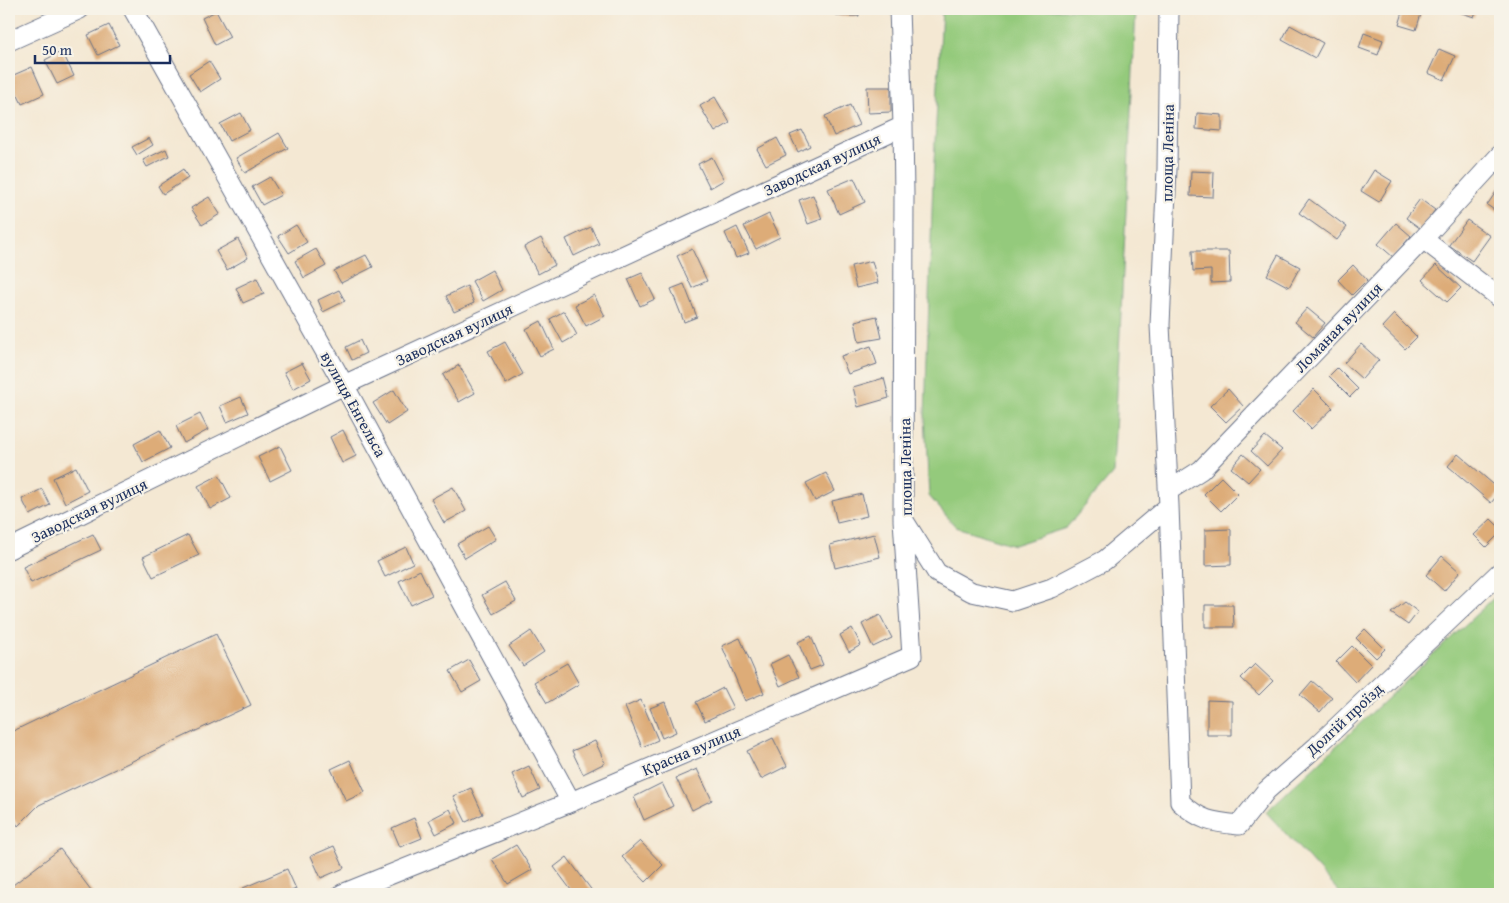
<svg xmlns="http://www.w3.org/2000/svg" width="1509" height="903" viewBox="0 0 1509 903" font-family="'Gentium Book Plus',serif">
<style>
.green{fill:#94ca7b;stroke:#587c6c}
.building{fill:#ddac78}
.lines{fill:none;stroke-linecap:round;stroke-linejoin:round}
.minor-casing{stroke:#677087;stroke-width:21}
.minor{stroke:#fff;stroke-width:19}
.labels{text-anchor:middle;stroke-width:4.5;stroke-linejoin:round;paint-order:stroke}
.street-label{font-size:16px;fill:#1b2f5e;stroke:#f7f3e8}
</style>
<rect width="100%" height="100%" fill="#f7f3e8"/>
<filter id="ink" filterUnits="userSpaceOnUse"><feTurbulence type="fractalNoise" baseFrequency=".02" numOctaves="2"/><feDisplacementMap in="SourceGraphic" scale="10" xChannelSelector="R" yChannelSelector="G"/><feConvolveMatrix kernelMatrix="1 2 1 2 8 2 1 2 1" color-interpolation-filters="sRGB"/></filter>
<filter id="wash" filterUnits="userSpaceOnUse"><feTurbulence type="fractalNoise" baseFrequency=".0096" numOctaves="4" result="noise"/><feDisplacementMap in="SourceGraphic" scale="20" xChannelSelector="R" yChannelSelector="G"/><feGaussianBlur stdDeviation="1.12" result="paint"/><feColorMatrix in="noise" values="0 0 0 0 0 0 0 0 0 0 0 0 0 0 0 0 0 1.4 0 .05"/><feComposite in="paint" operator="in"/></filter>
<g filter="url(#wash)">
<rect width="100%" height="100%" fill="#f4e8d3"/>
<path class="green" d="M942,9L1136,10L1113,473L1066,528L1014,545L956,527L929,496L925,416L933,181Z
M1500,592V894H1341L1266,812Z"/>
<g id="blocks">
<path class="building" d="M837,9H858L859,16H837Z
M1404,9L1421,14L1416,30L1399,25Z
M1454,9H1477L1474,17L1453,10Z
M216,11L230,37L215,45L202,18Z
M109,25L119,45L98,55L88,35Z
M1290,25L1323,43L1315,58L1282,40Z
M1364,33L1383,40L1378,55L1359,48Z
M1439,49L1455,56L1444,80L1428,73Z
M62,51L74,76L57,84L45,60Z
M209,61L220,79L200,92L189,74Z
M32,67L44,94L22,104L9,77Z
M867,87H891V112L868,113Z
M715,97L730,123L715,132L700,106Z
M850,105L859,125L834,136L825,116Z
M241,113L250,130L229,141L220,124Z
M1197,113L1222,115V131L1196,129Z
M802,130L810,146L798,152L790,135Z
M279,133L288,148L245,173L236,158Z
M149,138L153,145L137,155L132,147Z
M777,138L786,155L766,165L757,149Z
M166,149L169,156L147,167L143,160Z
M712,157L724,180L710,188L698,164Z
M183,169L188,178L163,194L158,186Z
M1374,170L1392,181L1379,202L1361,191Z
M1191,171L1214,172L1213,197L1190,196Z
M270,177L281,195L262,205L252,187Z
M854,178L865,202L839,214L828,189Z
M1500,186V214L1487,205Z
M813,195L822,219L808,224L799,200Z
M209,197L220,214L202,225L191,208Z
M1309,199L1347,227L1337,240L1299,213Z
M1420,199L1435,210L1421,229L1406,218Z
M769,214L780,237L756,249L744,226Z
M1467,220L1490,236L1472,261L1449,245Z
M1396,223L1411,236L1393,257L1378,244Z
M296,225L307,242L289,253L278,236Z
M591,227L599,244L574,256L566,239Z
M737,227L749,253L736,258L725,233Z
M541,238L555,265L538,274L524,247Z
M238,239L248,258L227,270L216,251Z
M316,249L326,266L304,278L295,261Z
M692,249L707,281L692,288L677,256Z
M1192,251H1229L1230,282L1211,283V270L1193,271Z
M366,255L373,267L341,283L334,271Z
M1278,255L1300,267L1289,287L1267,275Z
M872,261L878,283L856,288L851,266Z
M1353,265L1367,280L1352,295L1338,280Z
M1436,265L1461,288L1447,302L1422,280Z
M492,270L502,290L483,301L472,281Z
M642,273L655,299L640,306L628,279Z
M257,278L264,294L243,303L236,288Z
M684,284L697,317L684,322L671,289Z
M467,286L474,303L454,312L446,296Z
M339,290L345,301L323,312L318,300Z
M594,295L605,316L586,326L575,305Z
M1307,308L1325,323L1313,337L1295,322Z
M564,311L577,335L563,343L550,319Z
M1394,314L1417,337L1405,349L1382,327Z
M877,316L882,338L859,342L855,321Z
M541,321L554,349L540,356L526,329Z
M360,340L366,353L352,360L346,347Z
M505,342L523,374L506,384L488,351Z
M1361,344L1379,360L1362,379L1344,363Z
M871,346L877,364L848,374L841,356Z
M302,363L311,379L293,389L284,372Z
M459,365L475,393L459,402L443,375Z
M1337,368L1358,389L1350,397L1329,376Z
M884,378L889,398L858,407L853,387Z
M1228,389L1243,406L1226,422L1210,406Z
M1314,389L1333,408L1311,429L1293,411Z
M394,390L407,412L387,425L373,403Z
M241,397L248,413L227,422L220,406Z
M200,414L208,430L184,443L176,426Z
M160,430L170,448L143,462L134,444Z
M343,430L356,456L342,463L330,437Z
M1265,436L1282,450L1267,466L1251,451Z
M280,446L292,470L270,481L258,457Z
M1243,454L1260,469L1248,482L1231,468Z
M1458,454L1500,490V492L1491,503L1448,466Z
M76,467L88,491L65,503L53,478Z
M826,473L835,491L815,501L806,483Z
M219,475L231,498L210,509L198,486Z
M1221,477L1238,494L1221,511L1204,494Z
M453,487L466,511L444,523L431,499Z
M42,489L50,505L30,515L22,499Z
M862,494L867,516L837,523L832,501Z
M1491,519L1500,528V533L1486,547L1474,535Z
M488,526L496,539L465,558L457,544Z
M1231,529V565L1205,566V530Z
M93,534L101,550L31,583L23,567Z
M874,534L880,557L835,568L830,545Z
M188,535L199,555L153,577L143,557Z
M406,547L413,563L385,577L377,561Z
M1442,556L1460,572L1444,591L1426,575Z
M420,570L432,595L411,605L399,581Z
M505,582L516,601L493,614L482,595Z
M1405,602L1418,612L1408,625L1391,613Z
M1205,605H1233L1234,627H1205Z
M880,615L892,638L873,647L862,624Z
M852,628L861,645L849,652L840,635Z
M1365,629L1385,649L1376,658L1356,638Z
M531,631L544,652L523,666L509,646Z
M216,634L251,705L39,805L18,826L13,818L9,821V733Z
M811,636L823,665L810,670L798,642Z
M740,638L764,693L745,701L722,646Z
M1352,646L1371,665L1355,682L1336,662Z
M788,655L799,677L780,686L770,664Z
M469,660L481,681L462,692L450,671Z
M567,663L579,684L547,703L534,682Z
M1255,664L1273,681L1259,695L1241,678Z
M1312,681L1332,698L1320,712L1300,695Z
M723,688L733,708L705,721L696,702Z
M641,700L658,740L642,747L625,707Z
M1207,700L1232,701V735H1207Z
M665,702L676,732L662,738L650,708Z
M773,738L787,766L761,779L747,751Z
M595,741L605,763L583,774L572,751Z
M350,760L365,792L346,801L331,769Z
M529,766L540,790L523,798L512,774Z
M697,769L712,800L692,810L676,778Z
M662,783L673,806L644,820L634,797Z
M471,788L483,814L466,822L453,796Z
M450,809L457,823L436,834L429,820Z
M414,818L422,838L400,847L392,828Z
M640,841L663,865L646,882L622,857Z
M516,845L532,870L508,884L492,859Z
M334,846L344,868L321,878L311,856Z
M60,849L94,894H9V888Z
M567,857L593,892L590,894H574L554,867Z
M287,869L296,889L284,894H246L243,888Z"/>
</g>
</g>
<g filter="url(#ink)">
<use href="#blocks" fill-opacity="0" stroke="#677087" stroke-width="1"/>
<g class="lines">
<defs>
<path id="minor" d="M133,9L344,385L571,802
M899,9L903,126L904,195L903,519L937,573L972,592L1013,601L1052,588L1105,560L1169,506L1160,325L1167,169L1169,9
M9,41L80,9
M1423,239L1500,298
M1168,491L1201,470L1423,239L1500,155
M1169,506L1180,802C1201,821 1211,822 1239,825L1266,791L1317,746L1500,572
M9,549L344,385L903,126
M342,894L571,802L912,656L903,520"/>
</defs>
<use href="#minor" class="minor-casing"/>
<use href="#minor" class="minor"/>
</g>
</g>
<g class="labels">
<g class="street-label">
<text transform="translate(1167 153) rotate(-89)" y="6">площа Леніна</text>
<text transform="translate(822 164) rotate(-25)" y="6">Заводская вулиця</text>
<text transform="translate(1338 327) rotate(-46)" y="6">Ломаная вулиця</text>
<text transform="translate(454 334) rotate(-25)" y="6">Заводская вулиця</text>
<text transform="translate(354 404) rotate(61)" y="6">вулиця Енгельса</text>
<text transform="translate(905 467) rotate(-91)" y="6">площа Леніна</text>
<text transform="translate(89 510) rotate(-26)" y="6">Заводская вулиця</text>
<text transform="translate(1344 719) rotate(-43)" y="6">Долгій проїзд</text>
<text transform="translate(691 750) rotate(-23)" y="6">Красна вулиця</text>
</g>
</g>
<rect width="1509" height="903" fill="none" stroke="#f7f3e8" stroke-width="30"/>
<path d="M35 55v8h135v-8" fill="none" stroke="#1b2f5e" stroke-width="2.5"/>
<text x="42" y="55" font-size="15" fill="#1b2f5e" stroke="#f7f3e8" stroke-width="4" paint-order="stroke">50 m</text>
</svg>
